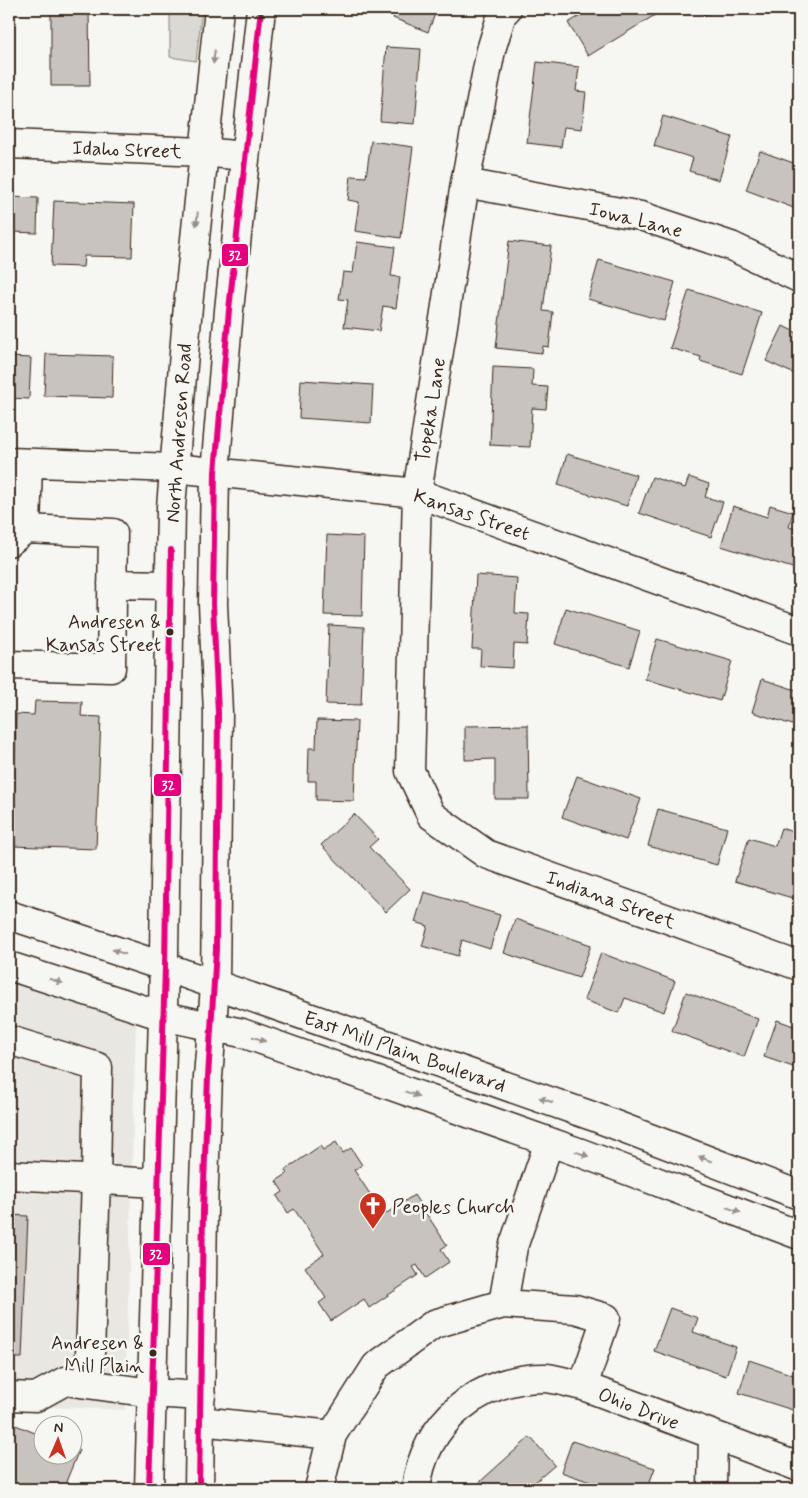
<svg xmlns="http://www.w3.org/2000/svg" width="808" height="1498" viewBox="0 0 808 1498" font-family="Mynerve,sans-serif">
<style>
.built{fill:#e8e7e2}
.green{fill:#dad9d3;stroke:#8a8278}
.building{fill:#c8c3be;stroke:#3b2a1e}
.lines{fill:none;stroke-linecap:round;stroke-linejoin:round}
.minor-casing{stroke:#3b2a1e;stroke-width:31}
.major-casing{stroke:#3b2a1e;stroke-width:31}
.minor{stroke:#f6f6f2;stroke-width:28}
.major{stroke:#f6f6f2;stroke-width:28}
.bus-1-casing{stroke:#f6f6f2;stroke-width:10}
.bus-1{stroke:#e5007d;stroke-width:6}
.oneway{fill:#989088}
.bus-dot{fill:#3b2a1e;stroke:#f6f6f2;stroke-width:2}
.labels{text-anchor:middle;stroke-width:5;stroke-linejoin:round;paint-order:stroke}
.bus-label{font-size:19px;fill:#3b2a1e;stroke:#f6f6f2;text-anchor:end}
.street-label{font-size:20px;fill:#3b2a1e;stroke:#f6f6f2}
.poi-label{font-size:20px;fill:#3b2a1e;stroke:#f6f6f2;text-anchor:start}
.line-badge{stroke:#f6f6f2;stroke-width:2}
.badge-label{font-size:14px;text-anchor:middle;font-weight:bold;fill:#fff}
</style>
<rect width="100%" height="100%" fill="#f6f6f2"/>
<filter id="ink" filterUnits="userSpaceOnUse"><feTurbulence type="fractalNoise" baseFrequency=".02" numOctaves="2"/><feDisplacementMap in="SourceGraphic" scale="10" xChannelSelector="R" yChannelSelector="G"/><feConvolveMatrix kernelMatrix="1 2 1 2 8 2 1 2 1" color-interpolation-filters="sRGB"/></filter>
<g filter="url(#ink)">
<path class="built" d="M9,981L136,1020L125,1410L9,1405Z"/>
<path class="green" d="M170,9H202L196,61L170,57Z"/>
<path class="building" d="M51,9H89L90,86H51Z
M396,9H437L428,32L393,18Z
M592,9H658L660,12L588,56L568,23Z
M702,9H726L703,15Z
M386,47L421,49L415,124L380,121Z
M537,62L579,67L576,91L586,92L582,129L564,127L561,147L527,143Z
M663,116L732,137L719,180L689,171L693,158L654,146Z
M371,141L413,147L401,238L355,231L359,202L348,200L351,176L366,177Z
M760,151L799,165V210L746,190Z
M9,197L38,198L37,233L13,232L12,256H9Z
M54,201L134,204L132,257L84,256L83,267L51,266Z
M509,241L551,246L543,311L553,312L549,347L543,346L542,353L496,348Z
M357,242L395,247L391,276L400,277L396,308L383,306L379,331L344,327L348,300L339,299L343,272L353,273Z
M599,260L675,282L664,321L588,299Z
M689,290L762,313L742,374L700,361L701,357L670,348Z
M783,326L799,334V376L766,361Z
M46,354L113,356L112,398L44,396Z
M9,357L31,358L29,399L9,398Z
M493,367L533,369L532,386L548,387L546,409L532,408L530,447L490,445Z
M301,380L373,385L371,423L299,418Z
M567,454L636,475L627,506L558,485Z
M652,477L685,488L689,477L709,484L705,497L723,502L711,537L639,513Z
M770,505L793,512L789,527L799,530V559L796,569L721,546L733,506L767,517Z
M327,535L364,537L362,616L324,615Z
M476,575L517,578L515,613L529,614L527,645L514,644L513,668L480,666L481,649H472Z
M566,608L640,631L629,667L555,644Z
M329,625L364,627L361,705L326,704Z
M657,639L732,661L720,701L645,679Z
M762,679L799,691V727L752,712Z
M35,701L82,702L81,716L101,717L96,849L12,846V832H9V784L14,785L16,714L34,715Z
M317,720L357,721L354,801L316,800V781H308L309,748H316Z
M528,725L529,799H495V759L465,760V726Z
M577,776L641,799L626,840L562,817Z
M658,809L727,828L717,865L648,846Z
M354,814L378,839L369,847L410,889L386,912L321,845Z
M781,828L799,834V900L735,881L749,838L775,846Z
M424,892L500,915L490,949L462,940L458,956L422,946L428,926L415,922Z
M515,919L591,945L579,978L504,953Z
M601,953L675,981L664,1012L625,998L619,1013L584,1000Z
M686,992L758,1019L744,1057L672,1031Z
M777,1020L799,1028V1069L764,1057Z
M336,1142L343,1153L351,1148L362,1165L354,1170L384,1215L414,1195L447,1245L441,1249L449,1262L425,1278L417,1265L413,1267L418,1275L369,1308L364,1299L331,1321L319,1303L326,1298L305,1267L324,1254L294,1209L288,1213L277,1196L283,1192L276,1181L287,1174L285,1170L320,1146L323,1150Z
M9,1215L28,1216L22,1358H9Z
M670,1308L698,1318L693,1332L736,1347L726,1376L654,1351Z
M749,1360L799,1377V1412L739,1393Z
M11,1423L42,1436V1456H72V1448L79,1450L63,1489H9V1429Z
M530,1437L555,1465L527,1489H472Z
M572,1441L655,1468L647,1489H595L596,1484L561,1472Z"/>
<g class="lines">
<defs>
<path id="minor" d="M507,9L502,14L491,50L465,183L417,493L410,771L431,815L486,854L799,966
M9,144L203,152L244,156
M465,183L641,216L731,246L799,278
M9,462L174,468L417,493L799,631
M9,542L26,529L28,463
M112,584L170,585
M9,665L111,668L113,533L26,529
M9,1040L98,1067L96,1179L89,1384
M9,1175L158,1183
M503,1304L513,1247L549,1142
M9,1396L36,1397L65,1381L152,1393L201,1396
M200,1421L332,1435
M149,1489L163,1016
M199,1489L203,1210L208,1077L212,1027
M319,1489L332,1435L376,1366L434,1324L503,1304L575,1309L606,1318L583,1386
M416,1489C424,1422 480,1377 546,1378C558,1379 572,1384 583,1386L799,1467
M712,1489L713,1436"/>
<path id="major" d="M9,915L165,967L592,1116L799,1195
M9,966L163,1016L242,1033L581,1153L799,1235
M163,1016L171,507L188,306L219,9
M212,1027L215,985L218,713L213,604L215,472L229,310L261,9"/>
</defs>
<use href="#minor" class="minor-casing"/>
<use href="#major" class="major-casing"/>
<use href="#minor" class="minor"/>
<use href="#major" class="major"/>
<defs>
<path id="bus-1" d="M149,1489L165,967L171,550
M199,1489L203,1210L208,1077L216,950L218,713L213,604L215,472L229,310L261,9"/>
</defs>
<use href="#bus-1" class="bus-1-casing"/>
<use href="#bus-1" class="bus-1"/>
</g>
<defs><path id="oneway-solid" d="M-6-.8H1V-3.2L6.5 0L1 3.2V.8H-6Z" transform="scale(1.25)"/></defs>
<g class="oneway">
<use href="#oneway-solid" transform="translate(214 57) rotate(96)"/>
<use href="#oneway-solid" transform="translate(197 219) rotate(96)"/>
<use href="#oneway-solid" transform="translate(119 952) rotate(-161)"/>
<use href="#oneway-solid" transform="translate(56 981) rotate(18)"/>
<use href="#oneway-solid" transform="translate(259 1039) rotate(20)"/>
<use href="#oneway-solid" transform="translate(412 1094) rotate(20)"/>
<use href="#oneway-solid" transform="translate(546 1100) rotate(-161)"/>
<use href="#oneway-solid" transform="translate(582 1154) rotate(20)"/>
<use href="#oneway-solid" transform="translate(705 1159) rotate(-159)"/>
<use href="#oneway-solid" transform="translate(734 1210) rotate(20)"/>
</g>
</g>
<defs>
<symbol id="church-pin" viewBox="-11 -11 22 30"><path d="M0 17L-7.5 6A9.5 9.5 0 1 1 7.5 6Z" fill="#c8321e" stroke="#f6f6f2"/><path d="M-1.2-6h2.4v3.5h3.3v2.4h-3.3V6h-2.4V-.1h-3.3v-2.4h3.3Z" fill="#fff"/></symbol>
</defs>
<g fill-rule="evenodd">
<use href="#church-pin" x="357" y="1190" width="32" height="43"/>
</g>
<g class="bus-dot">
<circle cx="170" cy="632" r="4.5"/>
<circle cx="153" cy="1353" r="4.5"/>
</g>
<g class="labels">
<g class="bus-label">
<text x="161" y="628">Andresen &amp;<tspan x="161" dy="23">Kansas Street</tspan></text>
<text x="144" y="1349">Andresen &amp;<tspan x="144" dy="23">Mill Plain</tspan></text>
</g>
<g class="street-label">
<text transform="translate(127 149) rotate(2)" y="7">Idaho Street</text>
<text transform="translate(636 219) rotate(14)" y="7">Iowa Lane</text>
<text transform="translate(430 410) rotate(-81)" y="7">Topeka Lane</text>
<text transform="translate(178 433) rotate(-86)" y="7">North Andresen Road</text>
<text transform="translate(472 514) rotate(19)" y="7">Kansas Street</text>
<text transform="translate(611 899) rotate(20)" y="7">Indiana Street</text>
<text transform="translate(405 1051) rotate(19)" y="7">East Mill Plain Boulevard</text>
<text transform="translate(639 1408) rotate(21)" y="7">Ohio Drive</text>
</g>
<g class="poi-label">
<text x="392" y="1213">Peoples Church</text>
</g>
</g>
<g class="line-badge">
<rect x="221" y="243" width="28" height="24" rx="5" fill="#e5007d"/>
<rect x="153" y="773" width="29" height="24" rx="5" fill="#e5007d"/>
<rect x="142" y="1242" width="29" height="24" rx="5" fill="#e5007d"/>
</g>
<g class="badge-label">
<text x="235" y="260">32</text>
<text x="168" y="790">32</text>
<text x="156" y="1259">32</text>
</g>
<rect width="808" height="1498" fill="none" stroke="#f6f6f2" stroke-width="30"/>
<rect x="15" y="15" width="778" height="1468" fill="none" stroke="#3b2a1e" stroke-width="2" filter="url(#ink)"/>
<g transform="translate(58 1440) rotate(2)"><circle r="24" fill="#f6f6f2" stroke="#aba49d"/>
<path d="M0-4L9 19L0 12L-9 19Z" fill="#c8321e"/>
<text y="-8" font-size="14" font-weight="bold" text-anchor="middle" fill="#3b2a1e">N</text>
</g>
</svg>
